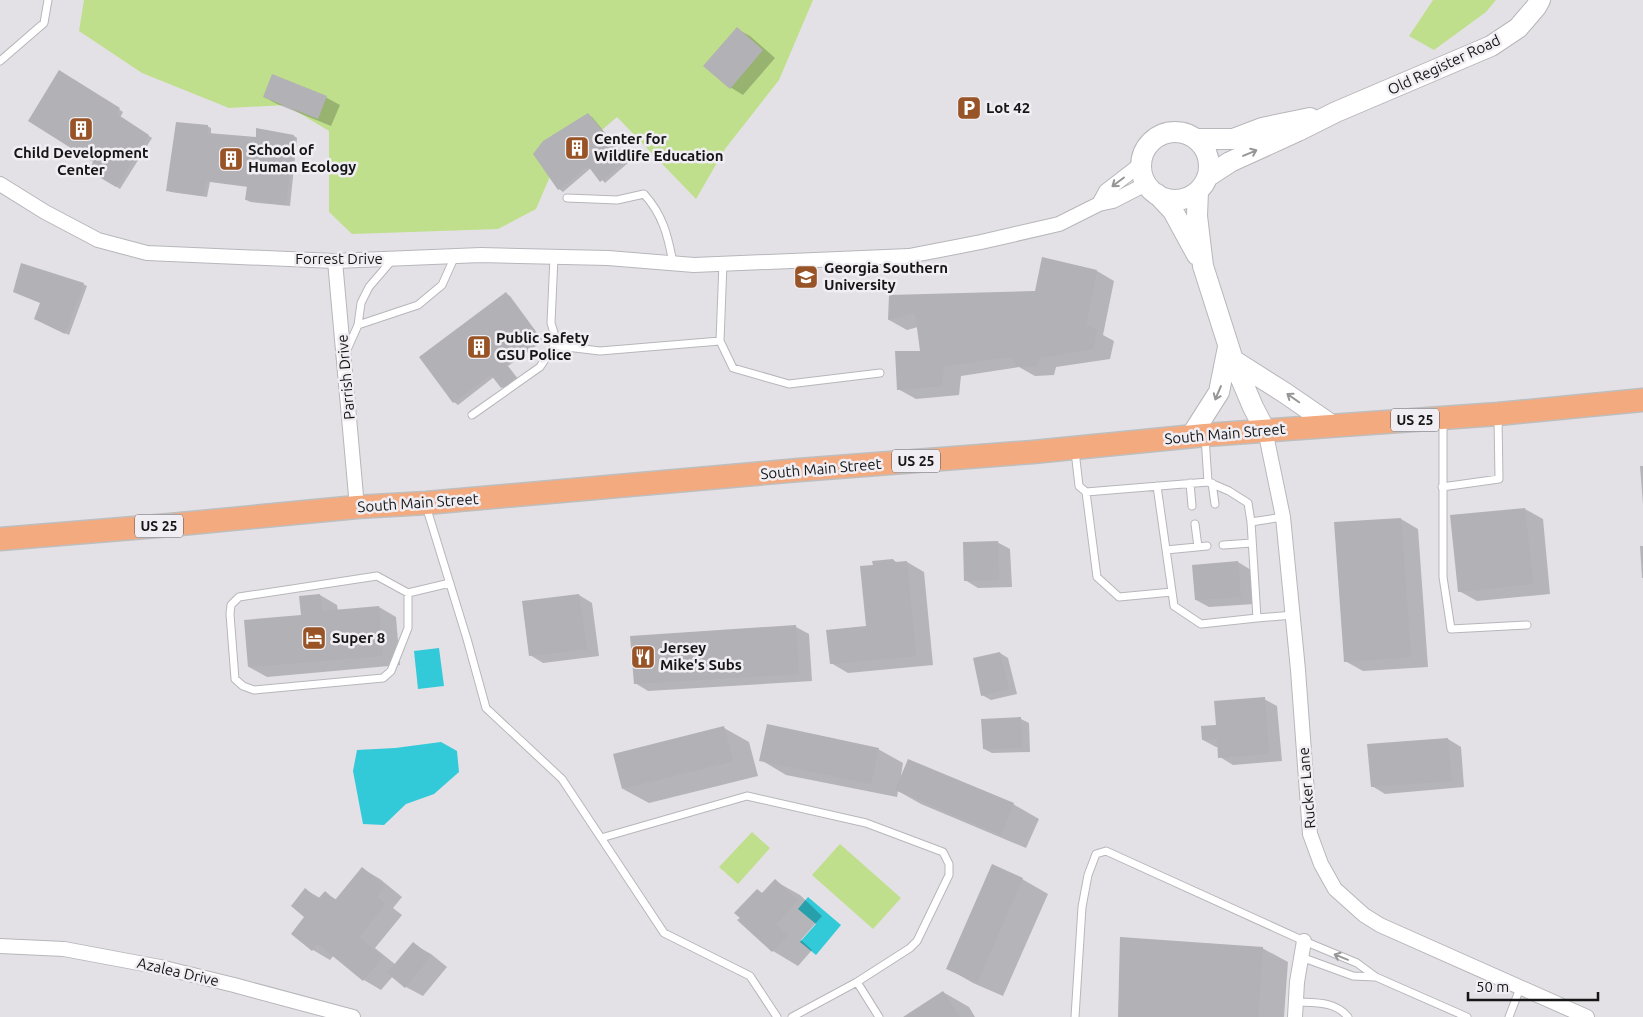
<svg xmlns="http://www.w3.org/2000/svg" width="1643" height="1017" viewBox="0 0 1643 1017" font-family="Ubuntu,sans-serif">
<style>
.green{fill:#bfdf8c}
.water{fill:#32c9d8}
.shadow{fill:#0003}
.building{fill:#b2b1b5}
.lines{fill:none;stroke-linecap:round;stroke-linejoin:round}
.lane-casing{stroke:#b7b6bb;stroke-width:9}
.street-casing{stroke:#b7b6bb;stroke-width:16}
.secondary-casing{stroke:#b7b6bb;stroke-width:22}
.primary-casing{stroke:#bebebe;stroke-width:25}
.lane{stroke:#fff;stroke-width:7}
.street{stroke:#fff;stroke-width:14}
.secondary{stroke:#fff;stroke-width:20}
.primary{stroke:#f3aa7f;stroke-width:22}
.oneway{stroke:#969697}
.labels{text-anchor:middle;stroke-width:5;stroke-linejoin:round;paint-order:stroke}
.shield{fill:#f0eef3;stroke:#575759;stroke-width:1}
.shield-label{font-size:14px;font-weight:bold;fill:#161617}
.street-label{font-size:15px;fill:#161617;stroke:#f0eef3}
.poi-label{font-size:15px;font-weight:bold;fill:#161617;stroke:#f0eef3;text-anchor:start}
</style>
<rect width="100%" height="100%" fill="#e3e1e6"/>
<path class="green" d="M84,0H813L779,80L725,149L696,199L617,117L551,174L536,209L498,229L352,234L329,212V131L286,105L229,108L142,73L79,31Z
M1433,0H1496L1486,12L1434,50L1409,36Z
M752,832L770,848L738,884L719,867Z
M840,844L901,898L873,929L812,875Z"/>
<path class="water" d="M439,648L444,686L418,689L414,651Z
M441,742L457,751L459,772L434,794L406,804L384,825L363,824L353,771L357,750L395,748Z
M808,897L841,925L816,955L800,942L816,924L798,909Z"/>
<path class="shadow" d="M737,29L750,36L775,58L743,95L730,87Z
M59,71L123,112L120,118L152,138L120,189L90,170L95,162Z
M272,76L327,98L340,105L331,126L277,104L264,97Z
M588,115L592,117L629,162L605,183L591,168L563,192L559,189L535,154Z
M207,126L211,128V135L257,138L294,136L297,138L290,206L250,202L247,200L248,187L210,182L207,197L171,192L168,190Z
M1097,271L1114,281L1103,335L1114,341L1110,359L1056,367L1054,375L1035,376L1019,367L961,376L959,395L916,399L898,389L921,352L918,327L907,330L889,320L890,296L1036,292Z
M83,284L87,286L69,335L40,321Z
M506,294L510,296L543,341L508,366L519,380L505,390L502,387L494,377L458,405L454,402L420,357Z
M1640,466H1643V505Z
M1525,509L1543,519L1550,594L1477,601L1459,591L1452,516Z
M1401,519L1418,529L1428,667L1363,671L1345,661Z
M997,542L1010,549L1012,587L978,588L965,580Z
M1640,546H1643V578H1642Z
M893,560L898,563L907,562L924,572L933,665L848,673L831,663L868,627L874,566Z
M1238,562L1251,570L1254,604L1209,607L1196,600Z
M320,595L337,605L338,611L379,607L396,617L400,665L267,677L249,667L302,616Z
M579,595L592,603L599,656L543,663L530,655Z
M796,627L809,634L812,681L648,691L635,683Z
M1000,653L1008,658L1017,694L991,700L982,695Z
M1264,699L1277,706L1282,761L1233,765L1220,757L1219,747H1216L1203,740L1217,726Z
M1021,719L1029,723L1030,752L992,753L984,749Z
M724,728L749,742L758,776L649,803L623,789Z
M1448,739L1461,747L1464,787L1385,794L1372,786Z
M878,749L903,763L901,775L1013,804L1039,819L1026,848L921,804L898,791L897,797L786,775L761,760Z
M993,866L1022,879L1048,894L1003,996L973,983L947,968Z
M363,869L380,879L402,897L393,908L402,915L375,948L396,965L413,944L431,954L447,967L423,996L406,987L393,976L381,990L364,980L334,955L330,960L313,950L306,917V890L320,898L325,893L337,900Z
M775,881L800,895L822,916L801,940L812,950L798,966L773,951L763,894Z
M1262,948L1288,962L1284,1017H1120Z
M943,992L969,1007L975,1017H920Z"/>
<path class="building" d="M737,27L763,50L730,89L703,66Z
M59,70L120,108L117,114L149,135L116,187L89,171L93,162L28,121Z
M272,74L327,96L318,119L263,97Z
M588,113L627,160L600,182L588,166L558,190L533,154L543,141Z
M176,122L208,125V133L256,137V128L294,135L286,205L245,200L247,186L207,181L203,196L166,191Z
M1042,257L1097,270L1086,325L1097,330L1093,349L1039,358L1037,366L1016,367L1012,357L944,366L942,386L897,390L895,351H920L915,313L888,320L889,295L1035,291Z
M21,263L84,283L65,334L34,319L40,303L13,292Z
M506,292L540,338L505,364L516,378L501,388L491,375L453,403L419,357Z
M1525,508L1533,584L1458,592L1450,515Z
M1401,518L1411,657L1344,662L1334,522Z
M998,541L999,580L964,581L963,542Z
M893,559L895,562L907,561L916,656L830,664L826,630L866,626L860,566L873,565L872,561Z
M1238,561L1241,597L1195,600L1192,565Z
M320,594L322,611L379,606L383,656L248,667L244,620L301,615L299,596Z
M579,594L587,649L529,656L522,601Z
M796,625L799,674L634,684L630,636Z
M1000,652L1009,689L981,696L973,658Z
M1265,697L1269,754L1218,758L1217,739L1202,740L1201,726L1216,725L1214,701Z
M1021,717L1022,748L983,749L981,719Z
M767,724L879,748L871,784L759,761Z
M724,726L733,761L622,789L613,754Z
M1448,738L1452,781L1371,787L1367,744Z
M908,759L1014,803L1001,835L895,790Z
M992,864L1023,878L977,983L946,969Z
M362,867L385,886L377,897L386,904L359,937L383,957L363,981L318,944L312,951L291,934L304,917L291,906L305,888L318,899L325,891L335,900Z
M775,879L798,900L776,925L788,935L772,952L737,920L740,918L734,913L757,889L762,893Z
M1120,937L1263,947L1258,1017H1118Z
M413,942L431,956L405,988L387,973Z
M943,991L960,1017H903Z"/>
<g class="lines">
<defs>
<path id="lane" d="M0,61L44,23L48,0
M567,198L617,200L644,194C663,215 668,236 673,263
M554,257L551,323L558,346L600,351L720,341
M723,263L720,341L733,368L789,384L880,373
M358,325L361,303L369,287L393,259
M346,352L358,325L418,305L442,285L455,256
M472,415L540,367L557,341
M1443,421V577L1451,629L1527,625
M1205,437L1208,482L1229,491L1248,503L1251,522L1283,517
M1075,451L1079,486L1086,492L1208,482
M1190,483L1192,506
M1212,483L1215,504
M1157,486L1174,606L1201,624L1257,618
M1442,487L1499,479L1498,418
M1086,492L1097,577L1119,597L1172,592
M426,506L467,639L486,708L562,779L664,933L750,976L777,1017
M1251,522L1257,618L1293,615
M1195,524L1198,547
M1223,545L1252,543
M1166,550L1207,546
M408,593V628L391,671L383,678L254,690L243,686L235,679L230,614L231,605L239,597L377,576L408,593L450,583
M601,838L747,796L866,823L943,852L949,864V875L917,941L910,948L857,982
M1301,957L1353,976L1375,977
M1296,1002C1315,1003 1335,1001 1348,1017
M792,1017L857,982L879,1017
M1075,1017L1082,907L1088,875L1096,854L1106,851L1304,941L1357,963L1376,977L1467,1017
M1509,1017L1520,988"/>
<path id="street" d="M0,184L45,212L98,240L147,253L335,261L481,255L608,258L694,265L909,256L981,242L1059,224L1099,204L1113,201L1146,184
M1099,204L1106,191L1141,164
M335,261L357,507
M1265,430L1283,517L1298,670L1310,834L1321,864L1335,889L1364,915L1380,925L1587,1017
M0,946L64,949L160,967L234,985L353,1017
M1295,1017L1297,982L1304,941"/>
<path id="secondary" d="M1141 166a34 34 0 1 1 68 0a34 34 0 1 1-68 0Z
M1197,139H1233L1262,128L1310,118
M1207,177L1230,162L1298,131L1336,112L1491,46L1518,28L1536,7L1540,0
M1198,191L1197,216L1203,266L1233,360L1253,407L1265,430
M1157,194L1173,211L1197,255
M1233,360L1285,393L1333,426
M1191,436L1219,392L1228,347"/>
<path id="primary" d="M0,539L170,525L357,507L426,503L799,470L1033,452L1205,435L1498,414L1643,400"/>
</defs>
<use href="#lane" class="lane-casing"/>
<use href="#street" class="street-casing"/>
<use href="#secondary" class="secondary-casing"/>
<use href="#primary" class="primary-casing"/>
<use href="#lane" class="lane"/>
<use href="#street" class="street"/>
<use href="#secondary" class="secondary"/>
<use href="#primary" class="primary"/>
</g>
<defs><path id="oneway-shaft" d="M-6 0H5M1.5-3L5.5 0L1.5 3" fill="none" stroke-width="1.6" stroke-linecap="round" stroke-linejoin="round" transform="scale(1.25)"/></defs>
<g class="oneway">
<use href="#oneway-shaft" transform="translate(1250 153) rotate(-23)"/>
<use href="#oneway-shaft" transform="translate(1118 182) rotate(143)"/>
<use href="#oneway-shaft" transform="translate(1218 393) rotate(113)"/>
<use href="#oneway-shaft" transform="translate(1293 398) rotate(-145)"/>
<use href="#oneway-shaft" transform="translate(1341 957) rotate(-158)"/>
</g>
<defs>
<symbol id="parking-square" viewBox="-11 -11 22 22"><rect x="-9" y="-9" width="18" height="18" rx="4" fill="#985426" stroke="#f0eef3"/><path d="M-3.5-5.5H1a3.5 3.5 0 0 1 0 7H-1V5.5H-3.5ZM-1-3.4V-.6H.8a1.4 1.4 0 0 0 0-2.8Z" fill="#fff"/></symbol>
<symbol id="building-square" viewBox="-11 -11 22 22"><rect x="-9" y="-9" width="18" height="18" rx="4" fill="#985426" stroke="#f0eef3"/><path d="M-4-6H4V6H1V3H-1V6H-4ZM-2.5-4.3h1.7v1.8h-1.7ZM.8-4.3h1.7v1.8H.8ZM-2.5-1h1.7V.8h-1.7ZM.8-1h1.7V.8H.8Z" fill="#fff"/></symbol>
<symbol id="university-square" viewBox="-11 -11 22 22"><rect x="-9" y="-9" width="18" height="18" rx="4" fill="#985426" stroke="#f0eef3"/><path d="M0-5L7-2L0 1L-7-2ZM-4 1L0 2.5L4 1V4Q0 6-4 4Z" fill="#fff"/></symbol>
<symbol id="hotel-square" viewBox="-11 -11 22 22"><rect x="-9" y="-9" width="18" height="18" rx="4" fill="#985426" stroke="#f0eef3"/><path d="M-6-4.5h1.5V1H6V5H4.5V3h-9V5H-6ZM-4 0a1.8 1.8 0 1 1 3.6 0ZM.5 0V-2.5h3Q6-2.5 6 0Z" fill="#fff"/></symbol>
<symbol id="restaurant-square" viewBox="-11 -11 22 22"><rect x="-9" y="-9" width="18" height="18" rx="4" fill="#985426" stroke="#f0eef3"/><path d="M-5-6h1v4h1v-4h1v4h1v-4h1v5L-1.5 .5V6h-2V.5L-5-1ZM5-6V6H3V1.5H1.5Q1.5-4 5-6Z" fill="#fff"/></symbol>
</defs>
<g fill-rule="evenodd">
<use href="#parking-square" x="955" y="94" width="28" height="28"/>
<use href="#building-square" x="67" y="115" width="28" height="28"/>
<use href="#building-square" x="563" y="134" width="28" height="28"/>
<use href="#building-square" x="217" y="145" width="28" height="28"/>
<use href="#university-square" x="792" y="263" width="28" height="28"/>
<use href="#building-square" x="465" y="333" width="28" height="28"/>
<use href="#hotel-square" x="300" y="624" width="28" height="28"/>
<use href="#restaurant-square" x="629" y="643" width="28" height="28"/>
</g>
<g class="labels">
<g class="shield">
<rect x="1391" y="408.5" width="48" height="23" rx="4"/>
<rect x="892" y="449.5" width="48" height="23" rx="4"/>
<rect x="135" y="514.5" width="48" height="23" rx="4"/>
</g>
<g class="shield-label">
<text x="1415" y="425">US 25</text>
<text x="916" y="466">US 25</text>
<text x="159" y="531">US 25</text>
</g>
<g class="street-label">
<text transform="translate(1444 65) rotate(-25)" y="5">Old Register Road</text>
<text x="339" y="264">Forrest Drive</text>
<text transform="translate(346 377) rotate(-95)" y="5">Parrish Drive</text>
<text transform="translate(1225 434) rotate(-5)" y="5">South Main Street</text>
<text transform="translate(821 469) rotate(-5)" y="5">South Main Street</text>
<text transform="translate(418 503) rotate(-4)" y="5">South Main Street</text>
<text transform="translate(1307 788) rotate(-95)" y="5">Rucker Lane</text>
<text transform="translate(178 972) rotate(13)" y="5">Azalea Drive</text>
</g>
<g class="poi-label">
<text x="986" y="113">Lot 42</text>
<text x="594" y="144">Center for<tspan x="594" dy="17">Wildlife Education</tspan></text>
<text x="248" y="155">School of<tspan x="248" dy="17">Human Ecology</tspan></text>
<text x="81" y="158" text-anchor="middle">Child Development<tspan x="81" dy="17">Center</tspan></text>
<text x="824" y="273">Georgia Southern<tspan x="824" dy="17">University</tspan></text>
<text x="496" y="343">Public Safety<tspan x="496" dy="17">GSU Police</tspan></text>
<text x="332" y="643">Super 8</text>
<text x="660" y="653">Jersey<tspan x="660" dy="17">Mike's Subs</tspan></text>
</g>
</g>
<path d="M1468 992v8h130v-8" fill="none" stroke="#161617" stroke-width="2.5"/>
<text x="1476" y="992" font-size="15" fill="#161617" stroke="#f0eef3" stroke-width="4" paint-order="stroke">50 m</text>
</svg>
